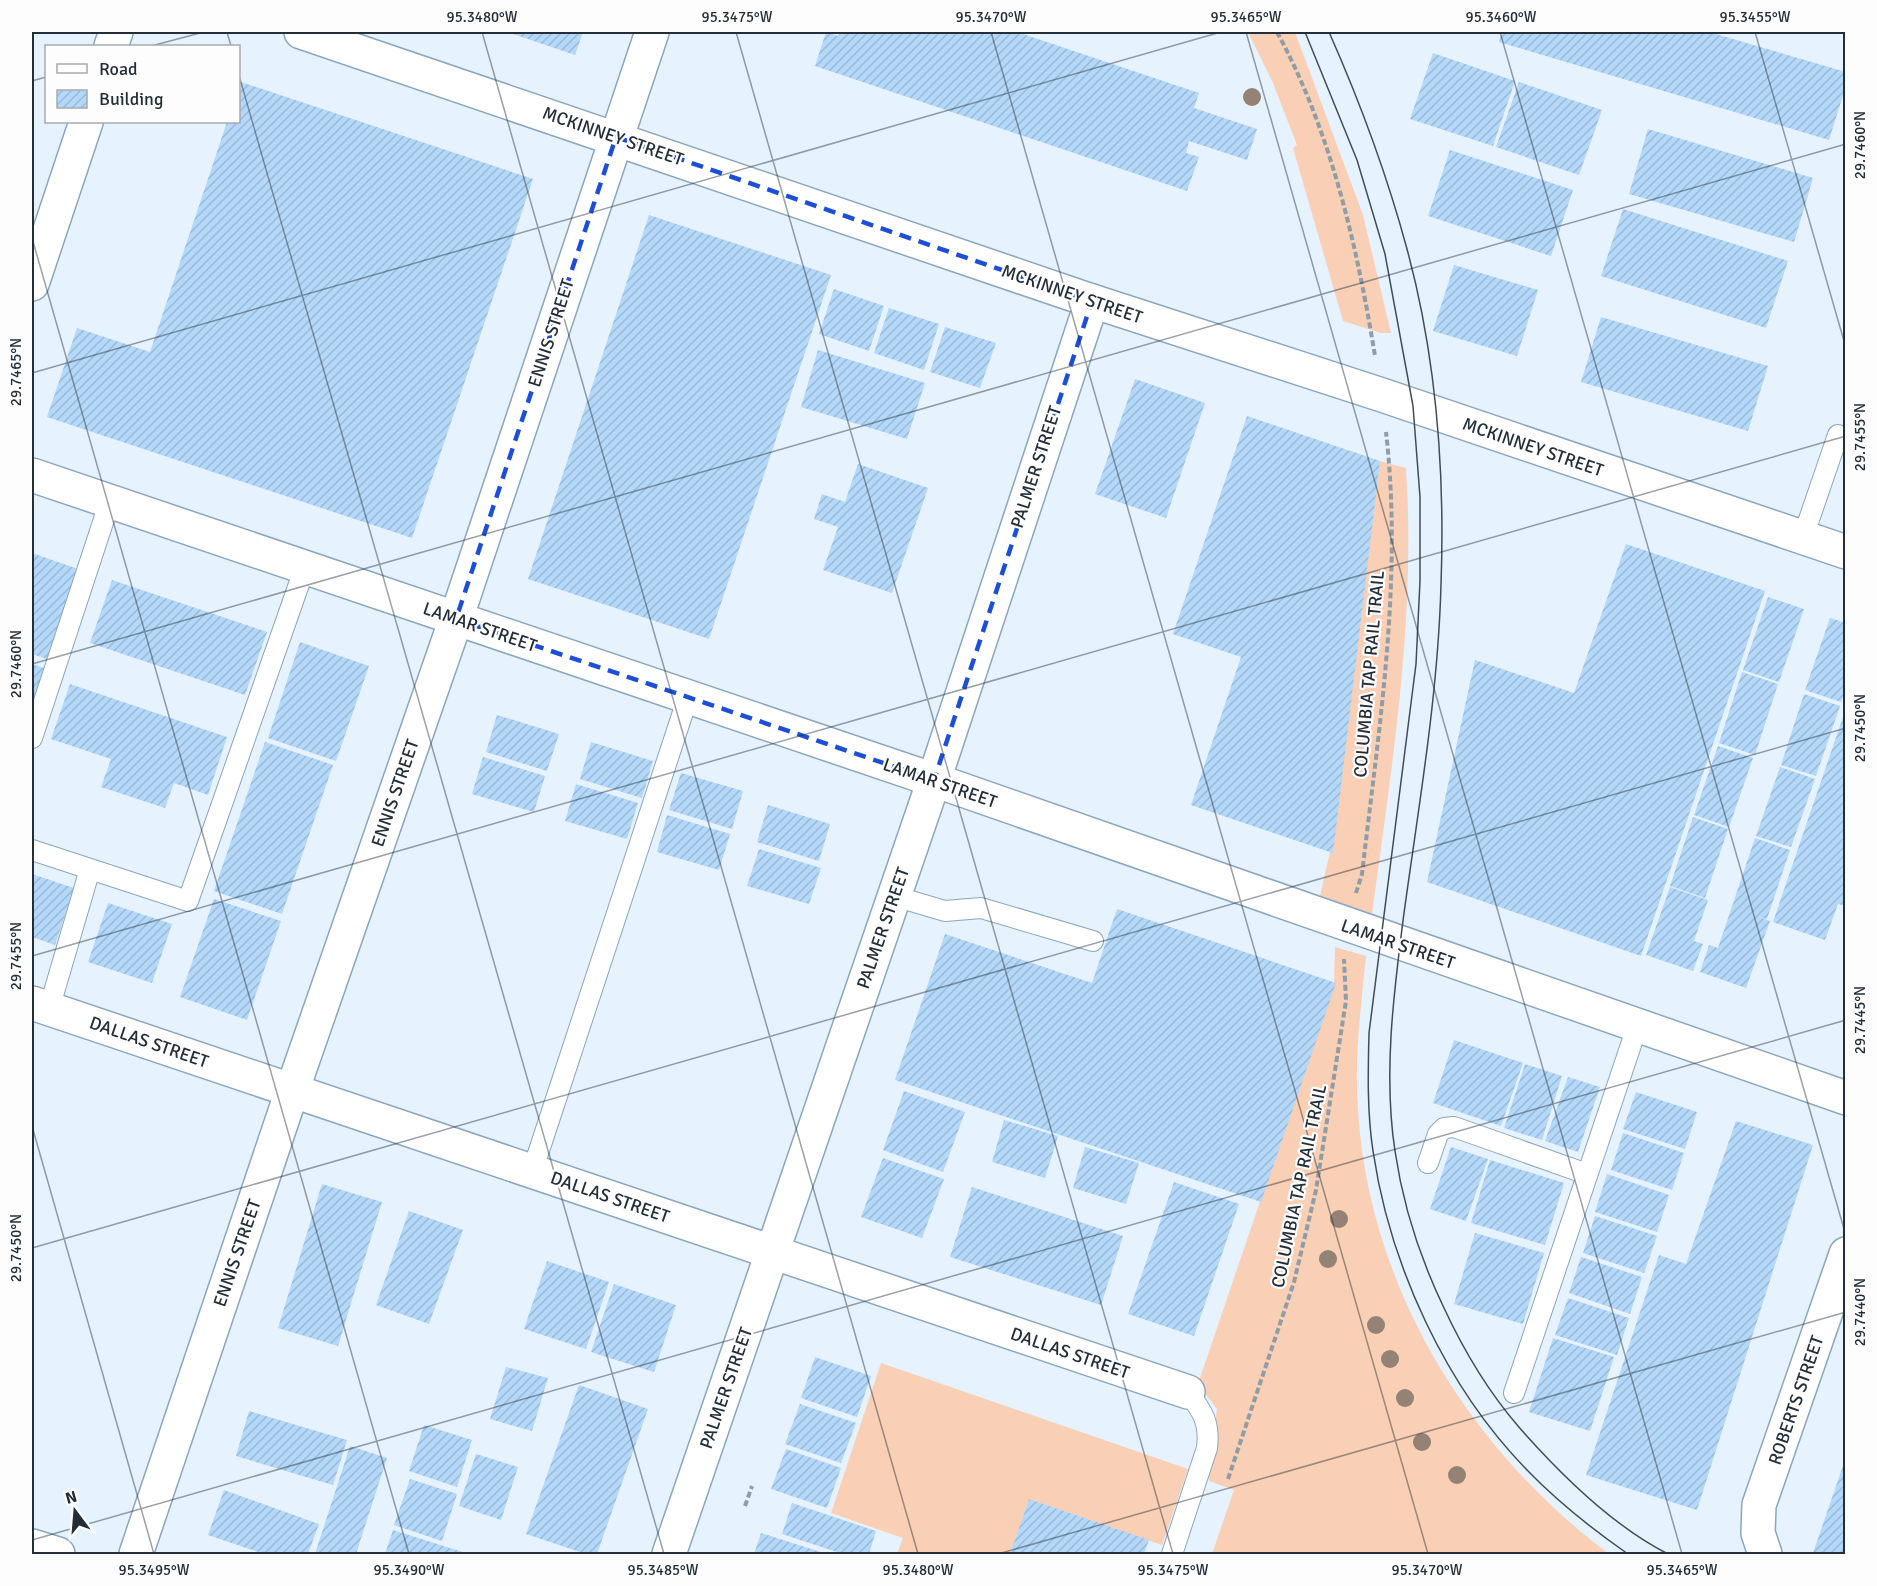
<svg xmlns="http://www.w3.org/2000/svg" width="1877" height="1586" viewBox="0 0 1877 1586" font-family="Signika,sans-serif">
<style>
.grass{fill:#f9cfb5}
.building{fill:url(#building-hatch)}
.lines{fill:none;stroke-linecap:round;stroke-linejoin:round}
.service-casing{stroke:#8ba6bf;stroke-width:22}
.minor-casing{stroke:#8ba6bf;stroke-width:36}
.tertiary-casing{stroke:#8ba6bf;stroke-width:36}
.secondary-casing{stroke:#8ba6bf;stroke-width:36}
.path{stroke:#909ca6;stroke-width:4;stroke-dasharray:6 3;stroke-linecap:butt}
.service{stroke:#fff;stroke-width:20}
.minor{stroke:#fff;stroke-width:33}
.tertiary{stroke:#fff;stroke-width:33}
.secondary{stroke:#fff;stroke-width:33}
.tram{stroke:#424d57;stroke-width:1.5}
.tree{fill:#948274}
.marked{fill:none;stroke:#1d4ed8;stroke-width:4.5;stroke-dasharray:12 8;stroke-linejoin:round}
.ticks{fill:none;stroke:#232e38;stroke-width:1.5;stroke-opacity:0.45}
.labels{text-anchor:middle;stroke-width:4.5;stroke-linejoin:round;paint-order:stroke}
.street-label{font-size:18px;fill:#232e38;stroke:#fdfdfd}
.neatline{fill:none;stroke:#232e38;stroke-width:2}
.ticks-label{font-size:15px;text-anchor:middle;fill:#232e38}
</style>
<defs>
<pattern id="building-hatch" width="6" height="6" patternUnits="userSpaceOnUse" patternTransform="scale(1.5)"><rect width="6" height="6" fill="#b4d8f9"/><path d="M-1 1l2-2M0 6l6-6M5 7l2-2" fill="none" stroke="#9abad6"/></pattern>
</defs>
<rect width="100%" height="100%" fill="#e6f2fd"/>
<path class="grass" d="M1248,32H1295L1363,215L1391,333H1381L1343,321L1293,148L1297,145L1273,83Z
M1380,461L1406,468C1416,618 1392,765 1372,914L1320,896L1330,852Z
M1335,947L1366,956C1361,1007 1354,1058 1358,1110C1369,1288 1469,1449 1609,1554H1212L1234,1490L1209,1481L1217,1409L1198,1384L1334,984Z
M881,1363L1188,1469L1162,1545L1029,1499L1010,1554H897L903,1538L831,1513Z"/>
<path class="building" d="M507,32H583L575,55Z
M826,32L838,36L840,32H1017L1199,93L1194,108L1257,129L1247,160L1189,141L1186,153L1199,157L1187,191L815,66Z
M1502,32H1709L1846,72V86L1829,140L1499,42Z
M1433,53L1515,81L1493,146L1410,119Z
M241,82L533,179L412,538L47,417L77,328L150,352L227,122H238Z
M1519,82L1602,110L1579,175L1496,147Z
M1648,129L1813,178L1794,242L1629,194Z
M1450,150L1573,190L1551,256L1428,216Z
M1623,209L1788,261L1766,328L1601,276Z
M649,215L831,275L709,639L528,579Z
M1454,265L1538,290L1517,356L1433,331Z
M834,289L884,306L869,351L819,334Z
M889,308L939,324L924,370L874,353Z
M1601,317L1768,366L1748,431L1581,382Z
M945,327L996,343L980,388L930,372Z
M818,350L925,383L907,439L801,407Z
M1135,379L1205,403L1166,518L1095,494Z
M1247,416L1380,461L1333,853L1191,805L1241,657L1173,634Z
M858,464L928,488L892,593L823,570L838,527L814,519L822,494L845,502Z
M1626,544L1765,591L1641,956L1427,882L1475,660L1574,693Z
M32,553L81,570L50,660L32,654Z
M112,580L267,632L245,695L90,643Z
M1768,597L1804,609L1779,682L1743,670Z
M1830,618L1846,623V689L1841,702L1805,690Z
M300,642L369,666L336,761L268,738Z
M32,664L47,669L32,713Z
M1742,672L1778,684L1755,755L1719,743Z
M70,684L227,737L208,795L174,783L165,808L101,787L111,759L51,739Z
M1804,694L1840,706L1816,776L1781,765Z
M1845,711L1846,906L1838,904L1825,940L1773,922Z
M497,715L559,734L547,771L486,752Z
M265,742L333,765L282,914L214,891Z
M591,742L653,761L642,798L580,779Z
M1718,746L1753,758L1729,827L1694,815Z
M483,757L545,776L534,812L472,794Z
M1780,767L1815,779L1791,847L1756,836Z
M681,773L743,791L732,829L669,810Z
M576,784L638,803L627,839L565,821Z
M768,805L830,824L819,861L757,842Z
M667,815L730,834L719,870L657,852Z
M1693,817L1728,829L1705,898L1670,886Z
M1755,838L1790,850L1767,919L1757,916L1770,921L1746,988L1700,972L1709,945L1718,948Z
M759,849L821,868L809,904L747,886Z
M32,874L74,888L55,945L32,937Z
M1670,887L1708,900L1694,941L1703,944L1693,971L1646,955Z
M214,899L281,921L247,1020L180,997Z
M108,903L172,924L152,983L88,962Z
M1117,909L1336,983L1261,1202L895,1080L945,934L1092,983Z
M1454,1040L1523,1063L1501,1126L1433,1103Z
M1525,1064L1562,1076L1542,1140L1504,1128Z
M1568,1077L1600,1087L1578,1152L1545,1141Z
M904,1091L965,1112L943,1172L883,1150Z
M1636,1092L1697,1112L1685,1149L1623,1129Z
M1004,1120L1058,1136L1045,1178L992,1162Z
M1736,1121L1813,1145L1697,1510L1586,1475L1659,1255L1686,1264Z
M1623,1133L1684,1153L1672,1190L1611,1170Z
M1085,1147L1139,1163L1126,1204L1073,1188Z
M1451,1147L1488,1159L1466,1221L1430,1209Z
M883,1158L944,1179L922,1238L861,1217Z
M1490,1160L1564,1183L1545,1245L1471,1223Z
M1607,1174L1669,1195L1657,1232L1595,1212Z
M1174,1182L1239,1204L1194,1336L1128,1314Z
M322,1184L382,1202L338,1346L278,1328Z
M972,1187L1123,1236L1101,1305L950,1257Z
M409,1211L463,1230L429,1324L376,1305Z
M1595,1216L1657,1236L1644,1273L1583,1253Z
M1475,1233L1544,1253L1523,1324L1454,1304Z
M1581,1257L1642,1277L1630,1314L1569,1293Z
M547,1261L609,1282L586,1349L524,1329Z
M614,1284L676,1305L654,1372L591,1352Z
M1568,1298L1629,1318L1617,1355L1555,1335Z
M1553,1338L1614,1357L1590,1431L1529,1412Z
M815,1357L871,1376L857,1417L801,1398Z
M506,1367L548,1378L532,1431L490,1419Z
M579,1385L648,1409L597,1554H586L526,1534Z
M800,1404L856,1423L841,1463L785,1444Z
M249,1411L347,1440L333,1485L236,1456Z
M424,1425L472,1440L457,1487L409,1471Z
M350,1446L387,1458L356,1554H315Z
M786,1449L841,1468L827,1508L771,1489Z
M476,1454L518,1467L501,1520L459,1506Z
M1846,1457V1554H1818L1813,1553Z
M410,1479L457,1494L442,1541L394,1525Z
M224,1490L319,1524L308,1554H264L208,1535Z
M1029,1499L1149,1540L1144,1554H1010Z
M792,1503L876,1531L869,1554H843L782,1534Z
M393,1530L469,1554H385Z
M761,1533L827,1554H754Z"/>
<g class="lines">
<defs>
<path id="service" d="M1803,537L1838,435
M32,738L110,501
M32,850L188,901L305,567
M894,896L945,911L981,908L1093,941
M49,1009L90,869
M1428,1163L1438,1134L1444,1128L1454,1127L1587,1174
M532,1172L688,697
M1514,1393L1637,1027
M1172,1554L1207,1448C1210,1423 1203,1412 1188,1392"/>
<path id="minor" d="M111,46L116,32
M32,284L86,122
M32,475L934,780L1846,1098
M32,1003L1188,1392
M136,1554L292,1091L456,619L652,32
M669,1554L934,780L1092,301
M1765,1554L1758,1533L1759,1505L1846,1254"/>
<path id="tertiary" d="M301,32L1086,299L1382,395L1846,552"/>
<path id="secondary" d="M32,1546L58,1554"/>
</defs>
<use href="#service" class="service-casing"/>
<use href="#minor" class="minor-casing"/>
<use href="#tertiary" class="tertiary-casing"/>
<use href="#secondary" class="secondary-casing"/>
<path class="path" d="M1277,32C1331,131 1357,246 1375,356
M1356,893L1362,874C1379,727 1403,580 1386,432
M1228,1479L1294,1282L1316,1190L1346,1001L1344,959
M745,1506L752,1486"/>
<use href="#service" class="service"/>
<use href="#minor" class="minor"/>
<use href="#tertiary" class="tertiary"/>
<use href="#secondary" class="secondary"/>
<path class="tram" d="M1305,32L1357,160L1385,254L1413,406L1420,497V581L1416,664L1369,1033C1368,1072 1367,1112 1373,1151C1390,1266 1446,1387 1527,1470C1558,1502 1592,1529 1628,1554
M1329,32C1360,102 1387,175 1407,249C1436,356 1445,474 1441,585C1438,695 1419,804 1404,913C1394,991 1383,1073 1395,1151C1403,1206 1420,1258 1444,1308C1464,1351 1487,1390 1518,1426C1560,1474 1611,1525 1668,1554"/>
</g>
<g class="tree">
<circle cx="1252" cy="97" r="9"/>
<circle cx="1339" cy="1219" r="9"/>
<circle cx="1328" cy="1259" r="9"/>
<circle cx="1376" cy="1325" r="9"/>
<circle cx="1390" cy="1359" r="9"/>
<circle cx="1405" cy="1398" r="9"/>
<circle cx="1422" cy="1442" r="9"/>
<circle cx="1457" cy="1475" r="9"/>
</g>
<path class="marked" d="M616,137L1092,301L934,780L456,619Z"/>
<path class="ticks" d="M227,32L231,46M482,32L918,1554M736,32L1173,1554M991,32L1428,1554M1246,32L1682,1554M1500,32L1846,1236M1755,32L1846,348M151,46L204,32M238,72L664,1554M32,81L46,77M32,238L409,1554M32,373L1221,32M32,664L1846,144M32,956L1846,436M32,1126L154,1554M32,1248L1846,728M32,1540L1846,1020M998,1554L1846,1312"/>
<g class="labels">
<g class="street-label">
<text transform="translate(613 136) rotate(19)" y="6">MCKINNEY STREET</text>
<text transform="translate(1072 294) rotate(19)" y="6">MCKINNEY STREET</text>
<text transform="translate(551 333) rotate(-72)" y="6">ENNIS STREET</text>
<text transform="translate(1533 447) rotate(19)" y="6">MCKINNEY STREET</text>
<text transform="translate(1036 467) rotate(-72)" y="6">PALMER STREET</text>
<text transform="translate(480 627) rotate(19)" y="6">LAMAR STREET</text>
<text transform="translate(1369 674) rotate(-85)" y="6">COLUMBIA TAP RAIL TRAIL</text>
<text transform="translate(940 783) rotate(19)" y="6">LAMAR STREET</text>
<text transform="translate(395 793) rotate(-71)" y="6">ENNIS STREET</text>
<text transform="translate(883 928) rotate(-71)" y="6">PALMER STREET</text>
<text transform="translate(1398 944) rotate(19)" y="6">LAMAR STREET</text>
<text transform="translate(149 1042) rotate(19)" y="6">DALLAS STREET</text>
<text transform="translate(1299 1186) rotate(-78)" y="6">COLUMBIA TAP RAIL TRAIL</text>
<text transform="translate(610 1197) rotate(19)" y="6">DALLAS STREET</text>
<text transform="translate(237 1253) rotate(-71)" y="6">ENNIS STREET</text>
<text transform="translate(1070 1353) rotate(19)" y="6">DALLAS STREET</text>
<text transform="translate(726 1388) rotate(-71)" y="6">PALMER STREET</text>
<text transform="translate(1796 1400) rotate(-71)" y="6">ROBERTS STREET</text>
</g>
</g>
<rect width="1877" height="1586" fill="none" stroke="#fdfdfd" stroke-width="66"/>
<rect x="45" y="45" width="195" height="78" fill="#fdfdfd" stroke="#a6aaae" stroke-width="1.5"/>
<rect x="57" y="64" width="30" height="9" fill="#ffffff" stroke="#a6aaae" stroke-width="1.5"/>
<text x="99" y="75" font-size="18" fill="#232e38">Road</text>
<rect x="57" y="90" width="30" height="18" fill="url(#building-hatch)" stroke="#a6aaae" stroke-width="1.5"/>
<text x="99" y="105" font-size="18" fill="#232e38">Building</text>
<g transform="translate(75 1511) rotate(344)" stroke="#fdfdfd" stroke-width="4.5" paint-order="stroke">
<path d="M0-4.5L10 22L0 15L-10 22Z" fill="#232e38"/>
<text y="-9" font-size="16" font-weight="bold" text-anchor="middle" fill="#232e38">N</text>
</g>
<rect x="33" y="33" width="1811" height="1520" class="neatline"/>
<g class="ticks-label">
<text x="482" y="22">95.3480°W</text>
<text x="737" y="22">95.3475°W</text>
<text x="991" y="22">95.3470°W</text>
<text x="1246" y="22">95.3465°W</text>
<text x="1501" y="22">95.3460°W</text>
<text x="1755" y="22">95.3455°W</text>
<text transform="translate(1860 145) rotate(-90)" y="5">29.7460°N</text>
<text transform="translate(16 372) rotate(-90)" y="5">29.7465°N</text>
<text transform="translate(1860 437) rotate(-90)" y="5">29.7455°N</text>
<text transform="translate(16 664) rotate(-90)" y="5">29.7460°N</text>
<text transform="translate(1860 728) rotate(-90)" y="5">29.7450°N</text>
<text transform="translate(16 956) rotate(-90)" y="5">29.7455°N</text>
<text transform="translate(1860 1020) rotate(-90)" y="5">29.7445°N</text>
<text transform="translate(16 1248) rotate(-90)" y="5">29.7450°N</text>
<text transform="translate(1860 1312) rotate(-90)" y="5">29.7440°N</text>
<text x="154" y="1575">95.3495°W</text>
<text x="409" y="1575">95.3490°W</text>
<text x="663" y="1575">95.3485°W</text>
<text x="918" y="1575">95.3480°W</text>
<text x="1173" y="1575">95.3475°W</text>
<text x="1427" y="1575">95.3470°W</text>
<text x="1682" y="1575">95.3465°W</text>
</g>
</svg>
